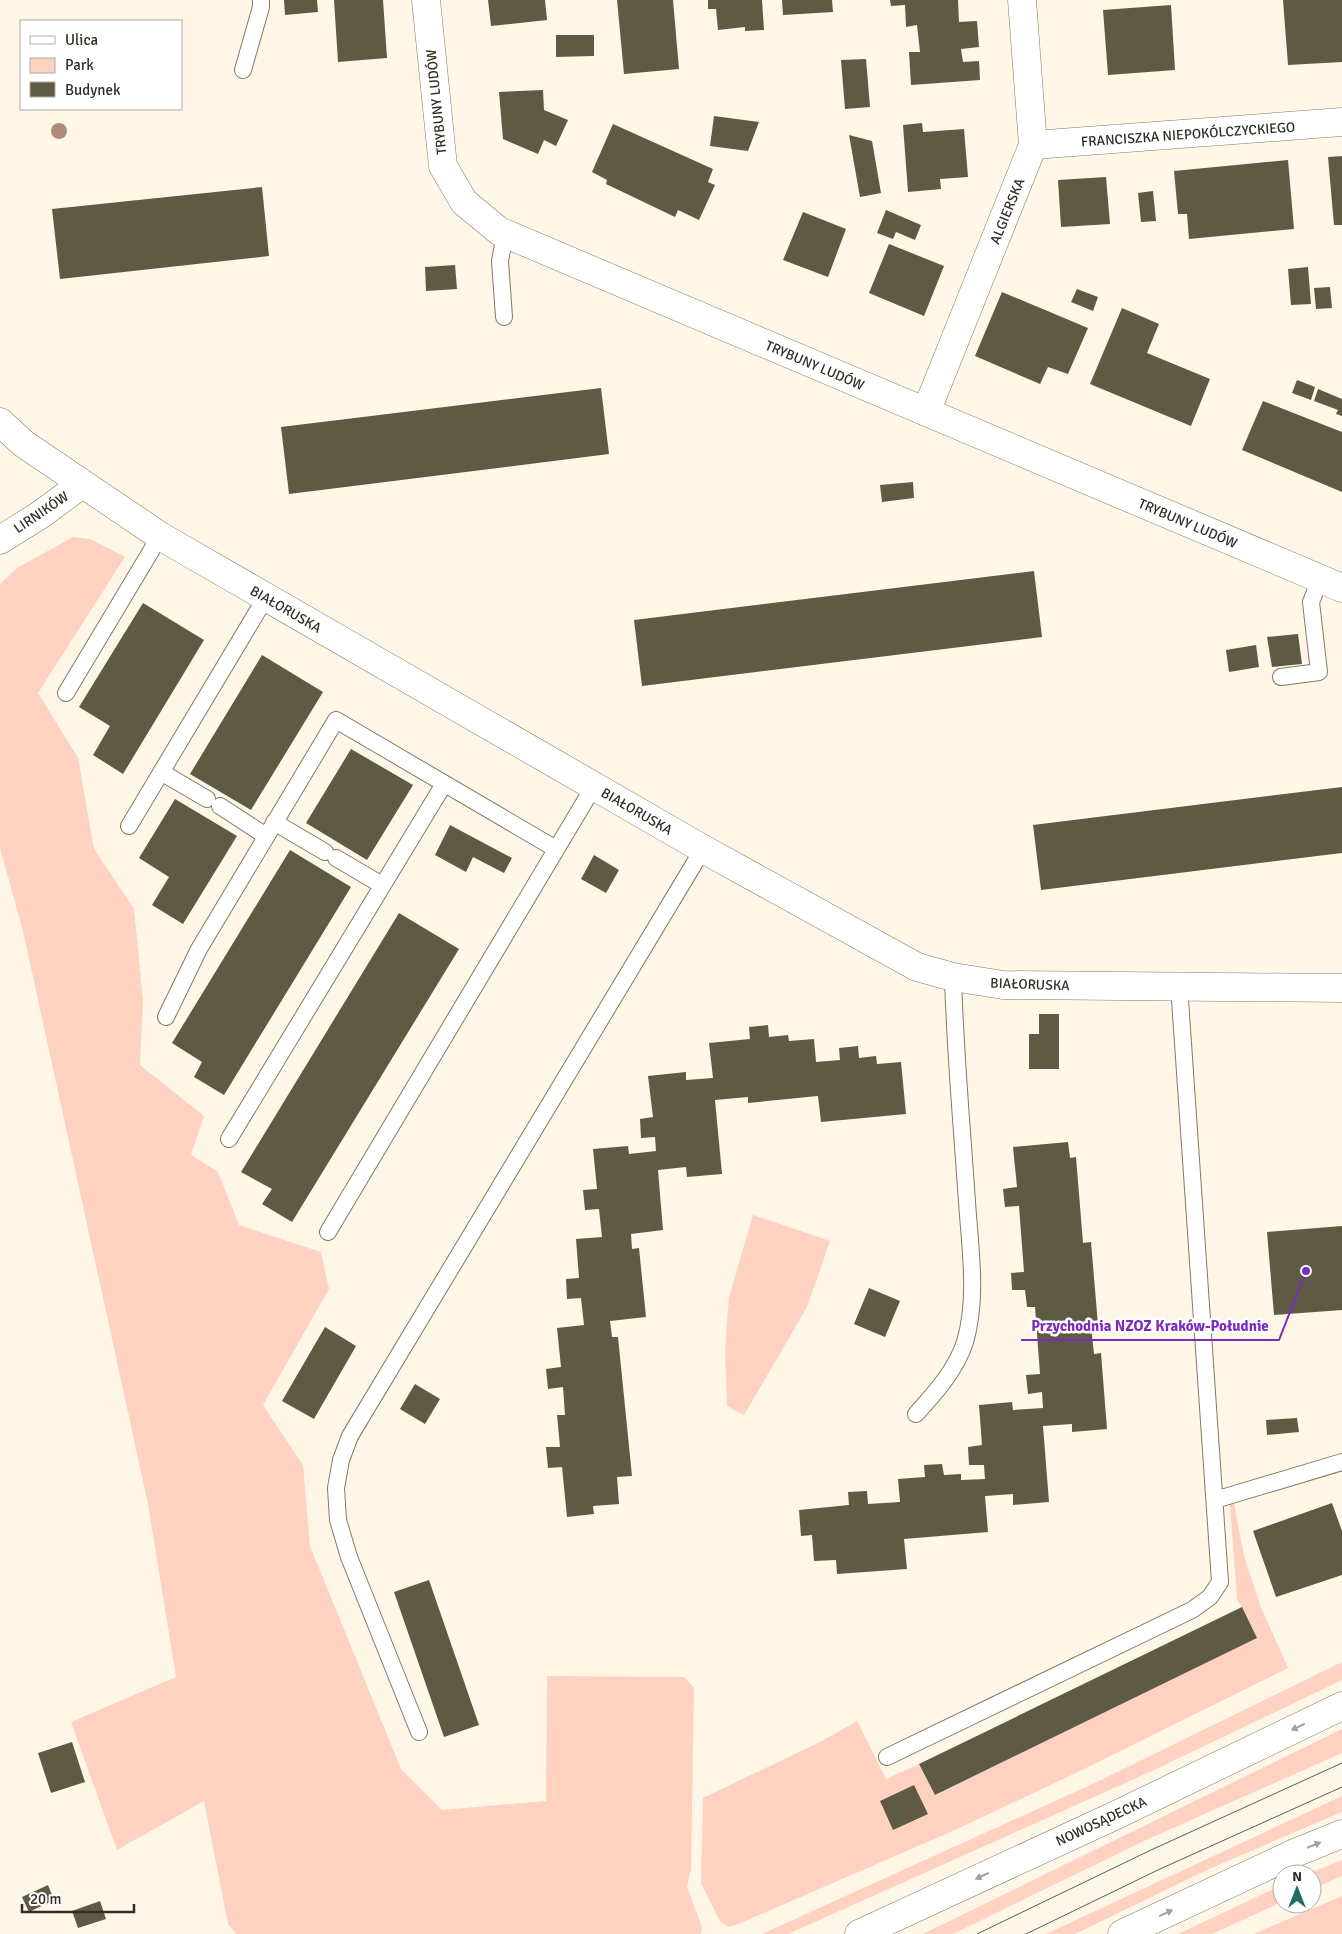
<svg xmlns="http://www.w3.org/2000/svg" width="1342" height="1934" viewBox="0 0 1342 1934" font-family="Signika,sans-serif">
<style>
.green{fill:#ffd1c1}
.building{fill:#5e5b44}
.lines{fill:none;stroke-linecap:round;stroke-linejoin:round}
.service-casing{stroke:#857963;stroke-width:18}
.minor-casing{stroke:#857963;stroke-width:29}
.secondary-casing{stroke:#857963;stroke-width:29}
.service{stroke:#fff;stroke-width:16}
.minor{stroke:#fff;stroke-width:28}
.secondary{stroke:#fff;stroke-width:28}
.tram{stroke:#625c51;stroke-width:1}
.tree{fill:#b08b79}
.oneway{fill:#a3a09c}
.labels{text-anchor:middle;stroke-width:5;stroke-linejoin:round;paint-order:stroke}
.street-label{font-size:14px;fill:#322d24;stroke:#fff}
.leader{fill:none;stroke:#7b2cbf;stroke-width:2}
.callout-dot{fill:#7b2cbf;stroke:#fff;stroke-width:2}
.callout-label{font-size:15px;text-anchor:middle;font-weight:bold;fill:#7b2cbf;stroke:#fff;stroke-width:5;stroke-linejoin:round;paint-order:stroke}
</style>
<rect width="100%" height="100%" fill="#fef6e7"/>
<path class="green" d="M73,537L90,539L125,557L38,693L78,758L94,849L134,909L143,1001L140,1065L204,1116L191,1155L218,1172L239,1225L321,1252L329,1289L263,1405L303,1465L310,1546L401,1769L442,1810L546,1801L547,1676L684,1677L694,1688L691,1869L687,1887L702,1927L701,1934H236L228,1924L204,1801L117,1850L71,1722L176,1677L148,1504L23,931L0,848V584L17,568Z
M753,1215L830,1241L807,1307L744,1415L727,1406L725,1350L729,1297Z
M1234,1503L1244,1556L1260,1605L1288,1668L1082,1770L955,1830L736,1925L728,1927L720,1921L701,1883L703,1798L822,1741L857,1721L886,1779L919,1764L935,1795L1257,1638L1237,1599L1230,1504Z
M1342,1662V1680L1152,1771L788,1934H762L1099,1781Z
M1342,1729V1753L1146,1840L953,1934H923Z
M1342,1796V1812L1209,1869L1075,1934H1046Z
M1342,1860V1876L1312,1889V1874H1308Z
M1282,1885V1902L1212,1934H1178Z
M1342,1896V1934H1254Z"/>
<path class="building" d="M284,0H317L318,12L285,15Z
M334,0H383L387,58L338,62Z
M488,0H545L547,20L491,26Z
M617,0H673L679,69L624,74Z
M708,0H762L764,30L745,31V27L718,30L716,9H708Z
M782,0H832L833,12L783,15Z
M890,0H958L959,22L977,21L979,47L961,49L963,62L979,61L980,80L911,85L909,52H920L917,25L906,27L905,5L891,6Z
M1283,0H1342V62L1288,65Z
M1171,5L1175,70L1108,75L1103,10Z
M556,35H594V56L556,57Z
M866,59L870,107L845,109L841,60Z
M543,90L544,110L568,120L556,146L544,140L538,154L503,139L499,92Z
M714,116L759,122L748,151L710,146Z
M922,123L923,132L964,129L968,177L940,179L941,189L908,192L903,125Z
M613,124L713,169L708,182L715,185L699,220L678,210L675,217L606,184L607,180L592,172Z
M849,135L872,141L881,193L860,197Z
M1342,156V225H1334L1328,157Z
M1288,160L1294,229L1189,239L1187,214H1178L1174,171Z
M1106,177L1110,224L1061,227L1058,180Z
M262,187L269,256L60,279L52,209Z
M1153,191L1156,221L1141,222L1138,193Z
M886,210L921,225L915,240L896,232L893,239L877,233Z
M803,212L846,229L828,277L783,260Z
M889,244L944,266L924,316L869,293Z
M455,265L457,289L426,291L425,267Z
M1308,267L1311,304L1291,305L1288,269Z
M1330,287L1332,308L1316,309L1314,288Z
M1077,289L1098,297L1093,311L1071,302Z
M1002,292L1088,328L1068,374L1048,367L1040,384L975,356Z
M1122,308L1159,324L1147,353L1210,379L1191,426L1090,384Z
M1297,380L1315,387L1311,400L1292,393Z
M601,388L609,454L289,494L281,427Z
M1318,389L1342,399V416L1336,414L1338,410L1314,401Z
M1263,401L1342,432V492L1242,450Z
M913,482L914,498L882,502L880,485Z
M1034,571L1042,637L642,686L634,620Z
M143,603L204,640L123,774L93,755L110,726L79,707Z
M1298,634L1302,664L1272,667L1267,637Z
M1256,645L1259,667L1229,672L1226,650Z
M262,655L323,692L251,810L190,774Z
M351,749L413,785L367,860L306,823Z
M1342,787V853L1041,890L1033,825Z
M175,799L237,836L183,924L152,905L169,877L139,858Z
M450,825L512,858L504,873L473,857L466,872L435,855Z
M290,850L351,887L224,1095L194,1077L202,1062L172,1043Z
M594,855L619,870L606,893L581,879Z
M399,913L459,949L292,1222L262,1204L272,1189L241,1172Z
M1039,1014H1059V1069H1029V1034H1039Z
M768,1025L769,1037L788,1035L789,1041L814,1039L816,1062L840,1060L839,1048L858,1046L859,1058L876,1056L877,1064L901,1062L906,1114L821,1122L818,1096L748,1103V1097L715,1100L722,1174L687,1177L686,1167L658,1170L663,1230L631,1234L632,1249L639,1248L646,1317L610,1321L612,1337H618L632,1476L617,1477L619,1504L593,1506L594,1514L567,1517L562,1467L548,1468L546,1447H560L557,1415H565L563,1387L548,1389L546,1369L561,1367L557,1328L584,1325L581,1298L567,1299L566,1279L579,1278L576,1239L602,1237L599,1209L585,1210L583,1190L597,1189L593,1149L628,1146L629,1154L656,1151L655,1137L641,1138L640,1119L653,1117L648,1076L686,1072V1080L713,1078L709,1043L750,1039L749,1027Z
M1068,1142L1070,1158L1076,1157L1083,1243L1091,1242L1098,1325L1091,1326L1094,1354L1101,1353L1107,1429L1072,1432V1424L1043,1426L1049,1502L1013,1505V1494L985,1496L988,1532L904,1539L907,1569L837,1574L836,1560L814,1561L812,1535L801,1536L799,1510L849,1505L848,1492L867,1491L868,1504L900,1502L898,1479L925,1477L924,1465L942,1464L944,1475L961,1474V1480L985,1479L984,1465H969L968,1447L982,1445L979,1405L1012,1402L1013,1410L1043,1408L1042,1392L1028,1394L1026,1375L1040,1374L1035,1307H1027L1025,1290H1012L1011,1273L1024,1272L1019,1206L1005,1207L1003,1189L1017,1187L1013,1147Z
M1342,1226V1310L1274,1315L1267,1232Z
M869,1288L900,1301L885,1337L854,1324Z
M325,1327L356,1346L314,1419L282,1401Z
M415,1384L440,1399L425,1424L400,1409Z
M1297,1418L1299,1432L1267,1435L1266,1420Z
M1332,1503L1342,1531V1575L1276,1597L1253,1531Z
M429,1580L479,1725L444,1737L394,1592Z
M1242,1607L1257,1638L935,1795L919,1764Z
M72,1742L85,1782L51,1793L38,1753Z
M914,1785L928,1814L893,1830L880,1801Z
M48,1885L54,1900L29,1912L22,1897Z
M100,1901L106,1919L78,1928L72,1911Z"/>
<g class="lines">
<defs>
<path id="service" d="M243,70L261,7V0
M504,317L500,261L505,234
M1281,677L1319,672L1311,602L1320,579
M66,693L160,536
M161,772L207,799
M220,806L266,836
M274,822L325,852
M129,826L266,597
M336,858L382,885
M166,1017L199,949L336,720L556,849
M229,1139L444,784
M328,1232L594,786
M916,1414C935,1393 956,1370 965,1342C978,1298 970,1247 967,1202C962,1127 955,1052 953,977
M1215,1500L1342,1462
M419,1732L349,1557L338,1520L336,1488L341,1460L350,1436L703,849
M887,1757L1192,1610L1210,1597L1220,1582L1179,985"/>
<path id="minor" d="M426,0L443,166L464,202L499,231L1342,588
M1033,145L1342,122
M926,412L1033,145L1022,0
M0,422L24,444L160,536L703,849L917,967L953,977L1003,985L1342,988
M0,540L40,515L82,484"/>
<path id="secondary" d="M859,1934L1114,1816L1342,1706
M1122,1934L1297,1852L1342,1834"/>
</defs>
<use href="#service" class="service-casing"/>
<use href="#minor" class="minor-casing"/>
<use href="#secondary" class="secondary-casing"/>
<use href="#service" class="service"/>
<use href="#minor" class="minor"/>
<use href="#secondary" class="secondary"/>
<path class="tram" d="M977,1934L1151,1850L1342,1763
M1026,1934L1160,1869L1342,1787"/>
</g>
<circle class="tree" cx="59" cy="131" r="8"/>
<defs><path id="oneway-solid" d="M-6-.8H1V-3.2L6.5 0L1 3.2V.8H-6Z" transform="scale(1.25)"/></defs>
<g class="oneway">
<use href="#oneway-solid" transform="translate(1298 1727) rotate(154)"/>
<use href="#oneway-solid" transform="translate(1314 1845) rotate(-22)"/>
<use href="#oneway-solid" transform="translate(982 1876) rotate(155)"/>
<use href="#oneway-solid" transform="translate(1166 1913) rotate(-25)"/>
</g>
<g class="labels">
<g class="street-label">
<text transform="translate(436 102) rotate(-96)" y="5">TRYBUNY LUDÓW</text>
<text transform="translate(1188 134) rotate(-4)" y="5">FRANCISZKA NIEPOKÓLCZYCKIEGO</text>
<text transform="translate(1007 211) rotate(-68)" y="5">ALGIERSKA</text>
<text transform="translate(815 365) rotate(23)" y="5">TRYBUNY LUDÓW</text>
<text transform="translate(41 512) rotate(-34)" y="5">LIRNIKÓW</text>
<text transform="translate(1188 523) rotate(23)" y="5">TRYBUNY LUDÓW</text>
<text transform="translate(286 609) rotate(30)" y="5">BIAŁORUSKA</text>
<text transform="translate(637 811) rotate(30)" y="5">BIAŁORUSKA</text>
<text transform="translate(1030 984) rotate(2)" y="5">BIAŁORUSKA</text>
<text transform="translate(1101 1821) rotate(-25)" y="5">NOWOSĄDECKA</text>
</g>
</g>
<path class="leader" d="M1306 1271L1279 1340H1021"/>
<circle class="callout-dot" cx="1306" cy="1271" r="5"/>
<g class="callout-label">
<text x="1150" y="1331">Przychodnia NZOZ Kraków-Południe</text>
</g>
<rect x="20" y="20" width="162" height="90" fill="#ffffff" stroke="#adaba7"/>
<rect x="30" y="36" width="25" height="8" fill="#ffffff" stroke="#adaba7"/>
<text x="65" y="45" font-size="15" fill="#322d24">Ulica</text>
<rect x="30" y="58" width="25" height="15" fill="#ffd1c1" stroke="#adaba7"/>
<text x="65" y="70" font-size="15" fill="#322d24">Park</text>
<rect x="30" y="82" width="25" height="15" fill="#5e5b44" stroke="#adaba7"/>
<text x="65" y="95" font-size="15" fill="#322d24">Budynek</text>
<g transform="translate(1297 1889)"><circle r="24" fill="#ffffff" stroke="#adaba7"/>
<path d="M0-4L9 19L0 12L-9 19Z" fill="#236c64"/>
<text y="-8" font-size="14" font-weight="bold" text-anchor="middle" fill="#322d24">N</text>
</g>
<path d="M22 1904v8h112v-8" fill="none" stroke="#322d24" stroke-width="2.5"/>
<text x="30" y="1904" font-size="15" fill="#322d24" stroke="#ffffff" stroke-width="4" paint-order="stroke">20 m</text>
</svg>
